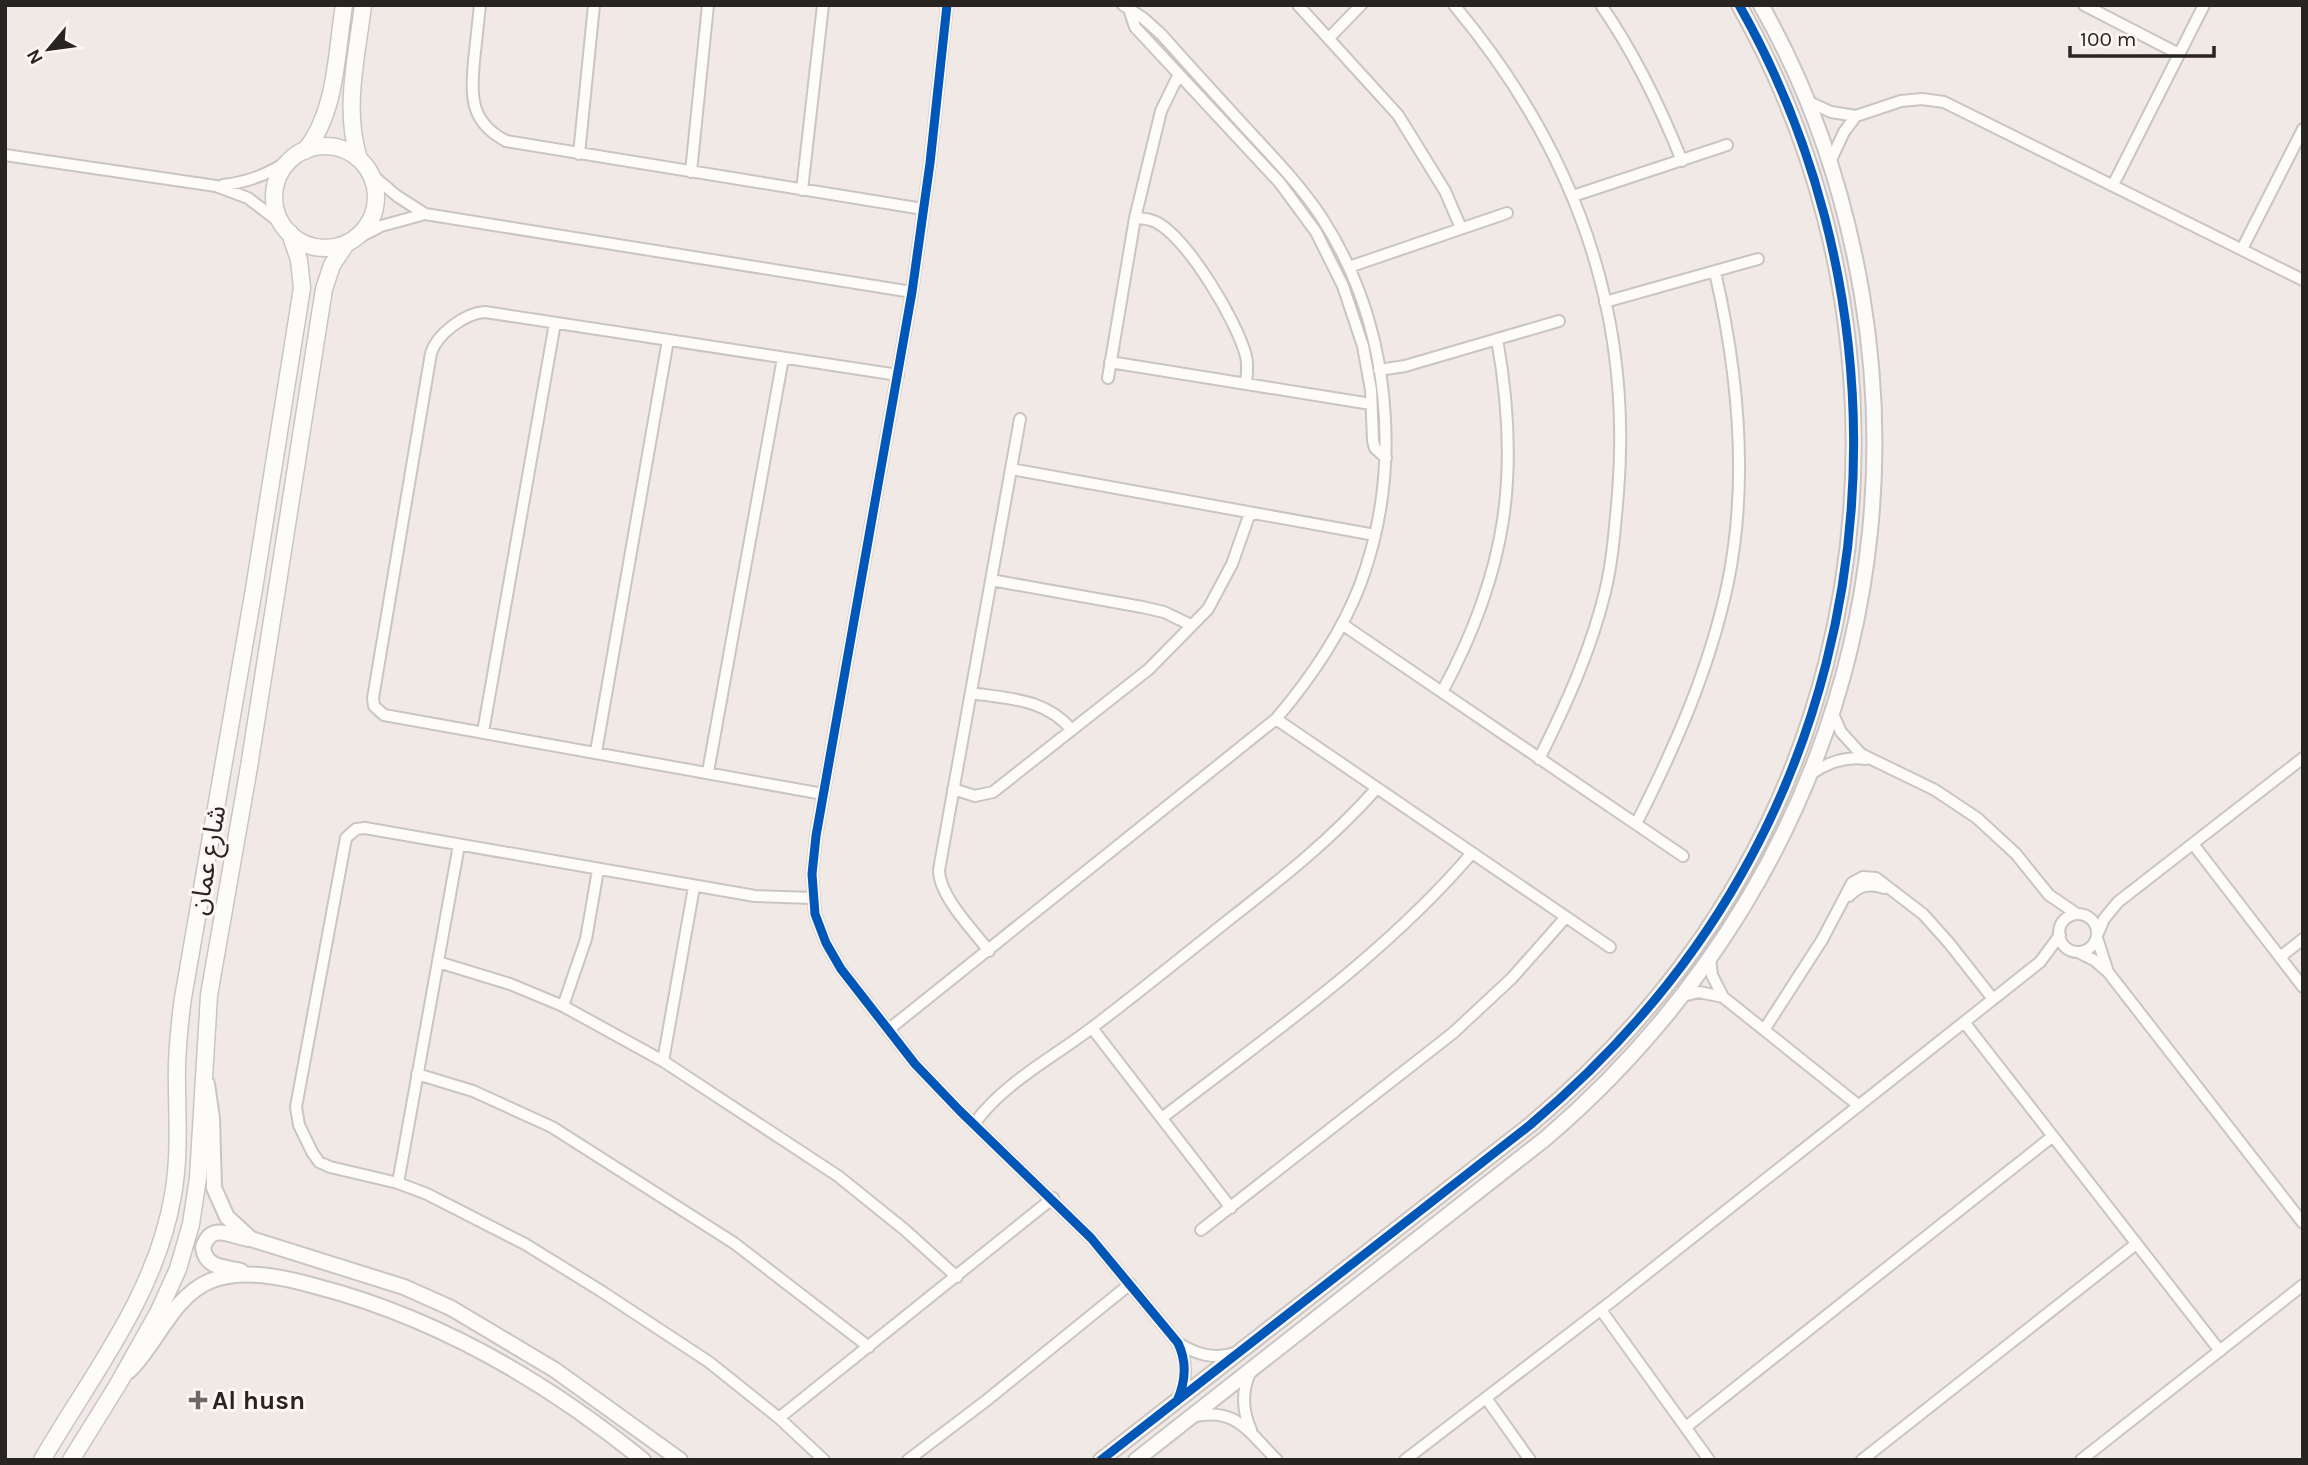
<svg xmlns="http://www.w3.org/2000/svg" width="2308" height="1465" viewBox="0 0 2308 1465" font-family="Karla,'Noto Sans Arabic',sans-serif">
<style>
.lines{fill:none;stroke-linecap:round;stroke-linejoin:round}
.minor-casing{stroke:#cac5c3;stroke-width:14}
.tertiary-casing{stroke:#cac5c3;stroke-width:18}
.secondary-casing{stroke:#cac5c3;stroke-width:19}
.minor{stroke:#fdfcfb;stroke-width:10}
.tertiary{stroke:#fdfcfb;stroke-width:14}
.secondary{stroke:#fdfcfb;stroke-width:16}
.cycleway-casing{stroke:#fdf6f3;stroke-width:13}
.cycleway{stroke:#0057b8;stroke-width:9}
.poi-dot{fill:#6e6967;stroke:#fdf6f3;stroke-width:2.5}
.labels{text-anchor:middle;stroke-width:6;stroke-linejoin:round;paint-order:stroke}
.street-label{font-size:26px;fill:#282422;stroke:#fdf6f3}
.poi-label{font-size:26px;font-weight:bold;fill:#282422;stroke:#fdf6f3;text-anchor:start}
</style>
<rect width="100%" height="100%" fill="#f0e9e6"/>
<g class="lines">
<defs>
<path id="minor" d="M480,5C478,24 476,42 474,61C471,97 470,122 506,141L923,209
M947,5L930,163L912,292L816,836L812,874L815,914L826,943L841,969L915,1064L960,1111L1091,1238L1178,1343C1187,1361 1187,1380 1178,1398
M1298,5L1398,115L1445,191L1461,228
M1454,5C1572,146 1633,308 1618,493C1615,526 1613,559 1605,592C1591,650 1566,705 1539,759
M1601,5C1635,54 1660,106 1682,161
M2084,5L2179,54
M1129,9L1135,27L1280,183L1316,232L1343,286L1363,346L1371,390L1373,441L1375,448L1386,458
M1329,38L1361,5
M1807,101L1831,112L1856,116
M579,154L594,5
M5,155L216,186L248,198L282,224
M1830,162L1844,132L1856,116L1901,101L1922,99L1944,102L2303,280
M691,172L708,5
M371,174L397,196L425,214L912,292
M223,185C250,182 272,173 294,157
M2113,185L2204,5
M802,190L823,5
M1573,196L1727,145
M1135,218C1142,218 1149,219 1156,222C1188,239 1237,321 1246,356C1248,365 1247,375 1246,383
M354,240L381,226L425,214
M2242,249L2303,129
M1349,267L1507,213
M1605,302L1758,259
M1110,362L1371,404
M1379,370L1405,366L1559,321
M1108,378L1135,218L1161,111L1179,74
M1011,469L1375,535
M991,580L1142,607L1164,612L1191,625
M1342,624L1683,856
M1442,692C1507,572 1521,473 1497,339
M971,693C1009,699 1045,698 1072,730
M1833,714L1841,732L1861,754L1935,790L1977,818L2016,854L2049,895L2077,914
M1276,719L1610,947
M483,732L555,323
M596,752L668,340
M708,772L783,358
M1811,774C1828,762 1845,756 1866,759
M953,789L975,796L993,792L1149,669L1208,609L1232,564L1250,513
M823,794L384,715L374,706L373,698L431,353C437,334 465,313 485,312L898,375
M1636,824C1675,747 1710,668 1728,582C1749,479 1738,372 1715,272
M2193,844L2303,987
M1849,896C1859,885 1870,883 1884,888
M812,898L755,896L365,828L356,829L346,838L296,1107L299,1125L312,1152L319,1162L330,1167L398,1183L427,1194L525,1244L601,1291L709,1362L779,1418L824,1460
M2059 933a19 19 0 1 1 38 0a19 19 0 1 1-38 0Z
M2098,933L2104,919L2118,902L2303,758
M2097,938L2107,969
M989,951C973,930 939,896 939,870L1020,419
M2078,952L2094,960L2108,972L2303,1223
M2280,957L2303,939
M1710,959L1712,975L1723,997L1858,1105
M438,962L510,984L563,1006L663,1061L838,1176L905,1230L957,1277
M1683,996L1699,992L1723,997
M563,1006L586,939L598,870
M1964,1022L2220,1351
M1092,1028L1231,1208
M888,1030L1276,719C1310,679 1341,634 1360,585C1404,467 1391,325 1322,218C1301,186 1274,158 1247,129C1219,98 1190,67 1162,35L1143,18L1123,5
M1764,1030L1822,940L1852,883L1863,877L1876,878L1923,914L1949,943L1993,999
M663,1061L694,887
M417,1074L473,1091L552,1127L734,1243L869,1347
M1162,1118C1269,1035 1383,957 1472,853
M974,1124C1003,1083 1054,1057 1093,1027C1138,993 1182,957 1226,922C1281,879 1331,840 1377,788
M398,1183L459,845
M1201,1230L1453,1033L1512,978L1566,917
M1601,1310L1709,1460
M1178,1343C1196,1354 1213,1360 1235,1353
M1486,1398L1530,1460
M1192,1417C1237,1406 1249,1433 1277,1460
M779,1418L1053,1198
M1686,1427L2053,1136
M1251,1430C1242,1410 1241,1391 1251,1371
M908,1460L987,1400L1130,1284
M1405,1460L1612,1301L2040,962L2060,935
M1862,1460L2136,1244
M2081,1460L2303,1285"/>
<path id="tertiary" d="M207,1084L212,1118L214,1188L227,1217L251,1239L404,1287L451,1308L555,1370L680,1460
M241,1271C224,1267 205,1268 203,1247C212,1222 230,1236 249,1239
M129,1371C157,1344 172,1297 210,1281C242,1268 283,1277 315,1286C435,1317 547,1382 643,1460
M1101,1460L1530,1125C1614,1054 1687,971 1741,875C1893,608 1890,271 1739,5
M1136,1460L1546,1138C1791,928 1916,616 1862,295C1845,194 1812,95 1761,5"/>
<path id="secondary" d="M274 197a51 51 0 1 1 102 0a51 51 0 1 1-102 0Z
M305,151C337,111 336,54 344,5
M359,159C343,109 357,56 363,5
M42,1460C92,1374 156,1295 173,1195C181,1151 176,1106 177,1062C178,1041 180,1019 183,998L254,589L302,288L299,260L290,233
M71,1460L117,1386L158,1313L178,1269L191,1224L198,1178L209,995L249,767L324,289L332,265L346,244"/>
</defs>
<use href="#minor" class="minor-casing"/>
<use href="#tertiary" class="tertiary-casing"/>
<use href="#secondary" class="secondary-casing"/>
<use href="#minor" class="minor"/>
<use href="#tertiary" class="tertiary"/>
<use href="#secondary" class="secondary"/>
<defs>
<path id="cycleway" d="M947,5L930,163L912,292L816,836L812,874L815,914L826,943L841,969L915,1064L960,1111L1091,1238L1178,1343C1187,1362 1186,1381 1177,1401
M1101,1460L1530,1125C1614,1054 1687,971 1741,875C1893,608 1890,271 1739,5"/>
</defs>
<use href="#cycleway" class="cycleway-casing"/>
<use href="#cycleway" class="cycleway"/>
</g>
<path class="poi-dot" d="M194.5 1389.5h7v7h7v7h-7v7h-7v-7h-7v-7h7z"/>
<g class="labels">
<g class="street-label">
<text transform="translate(207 860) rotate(-80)" y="9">شارع عمان</text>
</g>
<g class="poi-label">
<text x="212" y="1409">Al husn</text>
</g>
</g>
<rect width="2308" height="1465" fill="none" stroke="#282422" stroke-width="14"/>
<g transform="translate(49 49) rotate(241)" stroke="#fdf6f3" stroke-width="5" paint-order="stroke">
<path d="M0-5L12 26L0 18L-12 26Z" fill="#282422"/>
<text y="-10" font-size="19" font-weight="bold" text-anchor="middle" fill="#282422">N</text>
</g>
<path d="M2070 46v10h144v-10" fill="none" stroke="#282422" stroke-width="3.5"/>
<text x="2080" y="46" font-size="21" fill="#282422" stroke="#fdf6f3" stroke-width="5" paint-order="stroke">100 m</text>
</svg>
